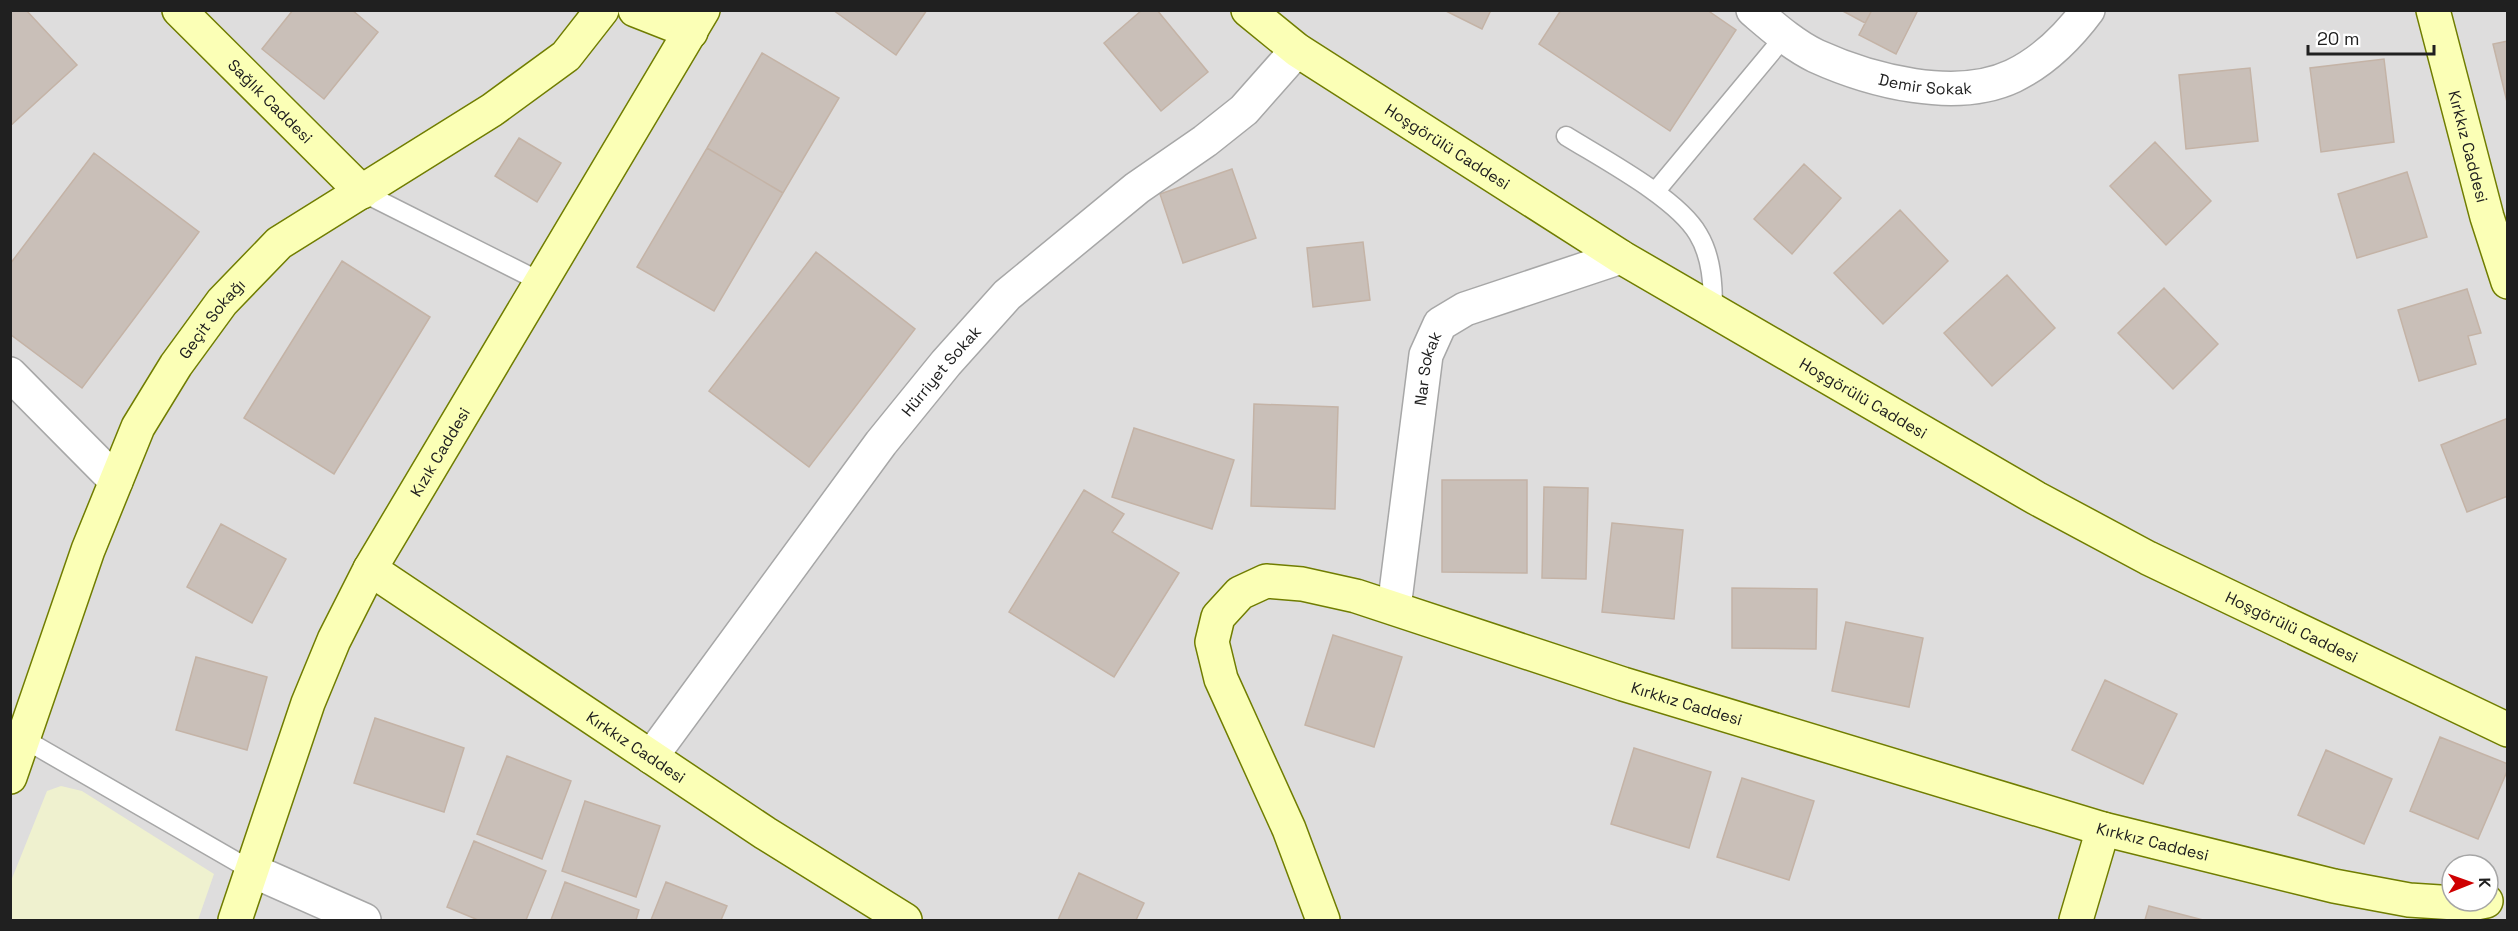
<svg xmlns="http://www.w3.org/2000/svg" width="2518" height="931" viewBox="0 0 2518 931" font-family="'Space Grotesk',sans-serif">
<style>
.residential{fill:#dedddd;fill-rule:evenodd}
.farmland{fill:#eff1cf}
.building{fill:#c9bfb8;stroke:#c4b3a6;stroke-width:1.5}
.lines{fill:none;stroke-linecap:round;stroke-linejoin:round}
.lane-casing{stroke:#a7a7a7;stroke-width:21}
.street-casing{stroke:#a7a7a7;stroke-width:36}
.secondary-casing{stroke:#707d00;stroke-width:36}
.lane{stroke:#fff;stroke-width:18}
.street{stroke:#fff;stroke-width:33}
.secondary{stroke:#fbffb6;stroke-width:33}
.labels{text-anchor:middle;stroke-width:5;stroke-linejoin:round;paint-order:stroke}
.street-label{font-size:16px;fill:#202020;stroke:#fff}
</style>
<rect width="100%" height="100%" fill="#f1ede5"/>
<path class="residential" d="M10,11H2507V920H11ZM2452,865H2488V901H2452Z"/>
<path class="farmland" d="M61,786L82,791L214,874L198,920H11V881L47,791Z"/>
<path class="building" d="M10,10H26L77,65L10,126Z
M293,10H352L378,32L324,99L262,49Z
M833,10H927L896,55Z
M1142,10H1157L1208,72L1161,111L1104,43Z
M1444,10H1491L1482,29Z
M1561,10H1707L1736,30L1670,131L1539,44Z
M1841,10H1872L1865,23Z
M1872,10H1918L1896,54L1859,35Z
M2508,41V106L2493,44Z
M762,53L839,98L783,193L707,148Z
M2384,59L2394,142L2321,152L2310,68Z
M2250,68L2258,141L2186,149L2179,75Z
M519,138L561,163L537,202L495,176Z
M2155,142L2211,201L2166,245L2110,186Z
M707,148L783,193L714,311L637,267Z
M94,153L199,232L82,388L10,334V264Z
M1804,164L1841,198L1792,254L1754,219Z
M1232,169L1256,238L1183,263L1160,194Z
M2407,172L2427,237L2357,258L2338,194Z
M1900,210L1948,261L1883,324L1834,273Z
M1363,242L1370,300L1313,307L1307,248Z
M816,252L915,329L809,467L709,391Z
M342,261L430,317L334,474L244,418Z
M2007,275L2055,328L1992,386L1944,333Z
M2164,288L2218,344L2173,389L2118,333Z
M2467,289L2481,333L2468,336L2476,364L2419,381L2398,310Z
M1254,404L1338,407L1335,509L1251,506Z
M2508,418V496L2467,512L2441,445Z
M1134,428L1234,460L1212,529L1112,497Z
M1442,480H1527V573L1442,572Z
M1544,487L1588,488L1586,579L1542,578Z
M1084,490L1124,514L1112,532L1179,573L1114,677L1009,612Z
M1612,523L1683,530L1674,619L1602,612Z
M221,524L286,559L252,623L187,587Z
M1732,588L1817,589L1816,649L1732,648Z
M1846,622L1923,638L1909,707L1832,691Z
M1333,635L1402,657L1374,747L1305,725Z
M196,657L267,677L247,750L176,730Z
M2105,680L2177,714L2143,784L2072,750Z
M375,718L464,748L444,812L354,783Z
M2440,737L2508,764V769L2478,839L2410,811Z
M1634,748L1711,772L1689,848L1611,824Z
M2326,750L2392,779L2364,844L2298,815Z
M507,756L571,781L542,859L477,834Z
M1742,778L1814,801L1789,880L1717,857Z
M585,801L660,826L636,897L562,871Z
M474,841L546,871L526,920H478L447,907Z
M1079,873L1144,903L1136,920H1058Z
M565,882L639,910L636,920H551Z
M666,882L727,906L721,920H651Z
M2149,906L2203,920H2145Z"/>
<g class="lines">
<defs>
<path id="lane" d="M1566,136C1603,159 1677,198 1698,234C1712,257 1713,285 1713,310
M362,192L541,282
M1655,192L1784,37
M24,739L251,870"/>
<g id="street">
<path id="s1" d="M1753,10C1773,27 1793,45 1816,56C1871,81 1956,103 2013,76C2044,61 2068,37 2088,10"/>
<path d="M10,374L116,481"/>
<path id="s2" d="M1394,608L1426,355L1440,324L1465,309L1621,257"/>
<path id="s3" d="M651,757L881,443L946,363L1007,295L1137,188L1205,141L1244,110L1297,50"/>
<path d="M251,870L364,920"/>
</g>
<g id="secondary">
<path id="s4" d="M179,10L362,192"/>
<path d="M635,10L691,32"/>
<path id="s5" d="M1248,10L1297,50L1621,257L2036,498L2148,558L2508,730"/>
<path id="s6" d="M2433,10L2487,217L2508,282"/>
<path id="s7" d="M370,569L765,833L905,920"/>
<path id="s8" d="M10,777L88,550L138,427L176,365L222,302L279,243L492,110L566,56L602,10"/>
<path id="s9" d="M235,920L308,703L334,640L370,569L703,10"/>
<path id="s10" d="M1323,920L1289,829L1221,679L1212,642L1218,617L1240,593L1266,581L1302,584L1356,596L1623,684L2103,829L2334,886L2409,900L2471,904L2486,901"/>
<path d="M2076,920L2103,829"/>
</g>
</defs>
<use href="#lane" class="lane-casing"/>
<use href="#street" class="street-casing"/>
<use href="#secondary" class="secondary-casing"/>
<use href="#lane" class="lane"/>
<use href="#street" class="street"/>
<use href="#secondary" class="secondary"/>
</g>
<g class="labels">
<g class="street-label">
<text dy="6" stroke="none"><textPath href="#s1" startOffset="192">Demir Sokak</textPath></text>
<text dy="6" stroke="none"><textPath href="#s4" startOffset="129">Sağlık Caddesi</textPath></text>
<text dy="6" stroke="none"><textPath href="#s5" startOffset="242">Hoşgörülü Caddesi</textPath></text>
<text dy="6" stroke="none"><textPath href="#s6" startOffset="141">Kırkkız Caddesi</textPath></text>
<text dy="6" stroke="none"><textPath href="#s8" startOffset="504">Geçit Sokağı</textPath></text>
<text dy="6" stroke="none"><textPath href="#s2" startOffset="242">Nar Sokak</textPath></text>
<text dy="6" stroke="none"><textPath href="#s3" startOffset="483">Hürriyet Sokak</textPath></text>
<text dy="6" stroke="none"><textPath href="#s5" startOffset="728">Hoşgörülü Caddesi</textPath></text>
<text dy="6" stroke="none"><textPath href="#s9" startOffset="513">Kızık Caddesi</textPath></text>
<text dy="6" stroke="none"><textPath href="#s5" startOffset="1214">Hoşgörülü Caddesi</textPath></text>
<text dy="6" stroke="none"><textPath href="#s10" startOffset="826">Kırkkız Caddesi</textPath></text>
<text dy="6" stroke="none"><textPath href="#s7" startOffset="320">Kırkkız Caddesi</textPath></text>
<text dy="6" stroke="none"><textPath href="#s10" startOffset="1312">Kırkkız Caddesi</textPath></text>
</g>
</g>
<rect width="2518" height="931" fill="none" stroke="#202020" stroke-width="24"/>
<g transform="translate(2470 883) rotate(89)"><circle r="28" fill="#ffffff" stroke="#a6a6a6" stroke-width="1.5"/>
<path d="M0-4.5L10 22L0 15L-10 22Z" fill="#cf0001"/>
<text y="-9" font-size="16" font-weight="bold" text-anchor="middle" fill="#202020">K</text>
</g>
<path d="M2308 45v9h126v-9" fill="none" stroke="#202020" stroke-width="3"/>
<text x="2317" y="45" font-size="18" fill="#202020" stroke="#ffffff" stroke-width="4.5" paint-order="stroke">20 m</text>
</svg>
